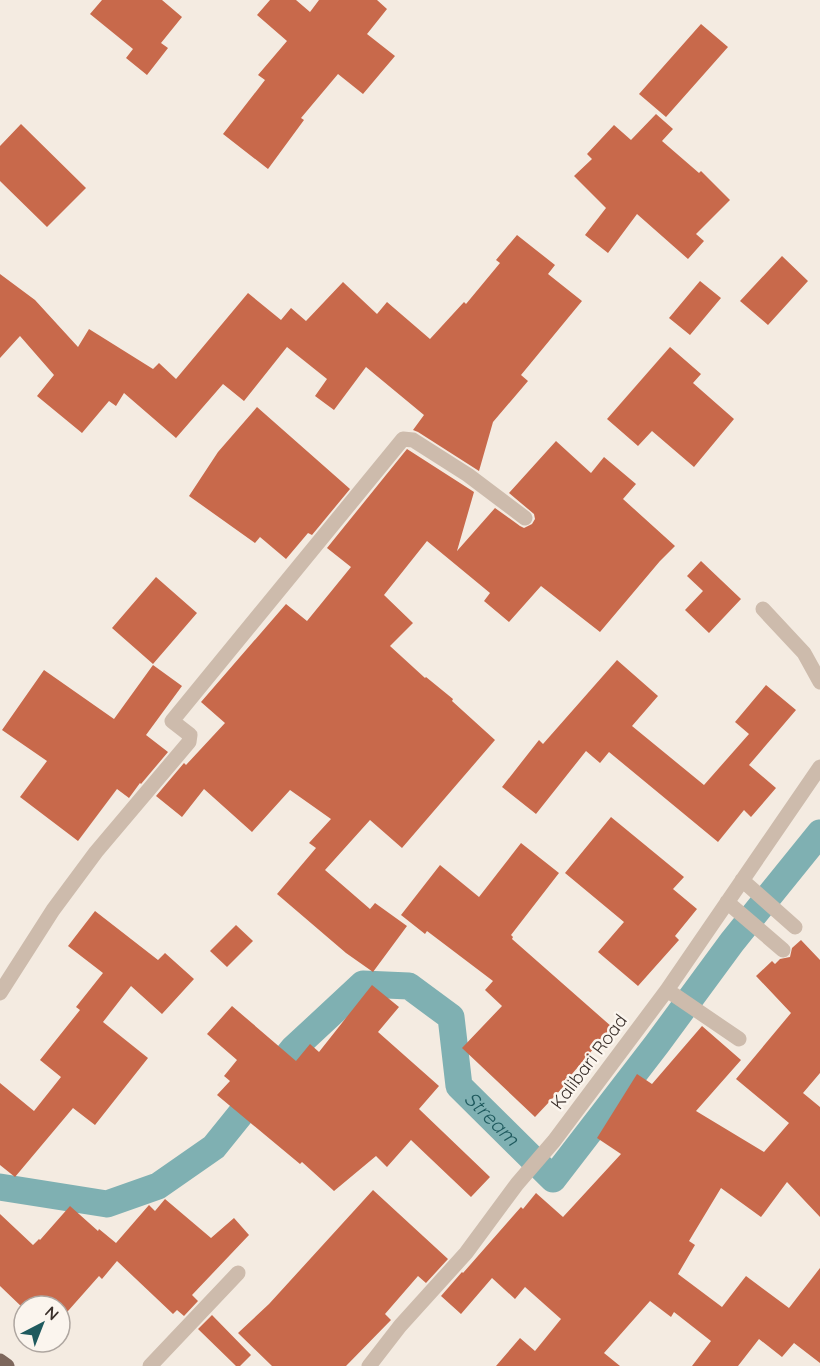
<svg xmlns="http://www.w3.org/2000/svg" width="820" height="1366" viewBox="0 0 820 1366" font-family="Quicksand,sans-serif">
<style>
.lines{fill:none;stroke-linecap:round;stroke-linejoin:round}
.canal{stroke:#7fb0b2;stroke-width:27}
.building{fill:#c8694b}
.minor{stroke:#cdbbac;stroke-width:15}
.major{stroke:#7d675c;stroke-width:15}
.labels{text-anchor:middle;stroke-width:5;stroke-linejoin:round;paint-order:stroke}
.street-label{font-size:18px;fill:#3b302b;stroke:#fbf5ee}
.water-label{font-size:20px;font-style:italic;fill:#1f5a5e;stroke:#fbf5ee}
</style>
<rect width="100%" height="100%" fill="#f4ebe1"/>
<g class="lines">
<path class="canal" id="s1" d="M0,1187L107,1204L158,1186L214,1147L293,1049L363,984L409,986L451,1017L459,1086L553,1179L657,1044L732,942L820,833"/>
</g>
<path class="building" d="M102,0H162L182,17L161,43L168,48L147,75L126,58L133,49L90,14Z
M270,0H296L310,12L319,0H377L387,9L367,34L395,56L363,94L338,74L301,118L304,120L268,169L223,134L265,80L258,75L287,41L257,15Z
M701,24L728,47L666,117L639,94Z
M656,114L673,129L662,141L699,173L701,171L730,200L696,234L704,241L688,259L637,214L608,253L585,235L606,208L574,176L592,159L587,154L614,125L631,140Z
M21,124L86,188L47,227L0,181V146Z
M517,235L555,265L548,274L582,301L521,375L528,381L493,422L479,471L418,432L413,430L424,415L366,367L334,410L315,396L327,379L287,347L244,401L223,384L176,438L124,393L116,406L109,401L82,433L37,396L54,375L20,336L0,358V274L35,300L78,347L89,329L153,369L159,363L176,379L248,293L281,320L291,308L306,321L343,282L377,314L387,302L430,339L464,302L466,304L500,263L496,260Z
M782,256L808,281L768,325L740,301Z
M700,281L721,298L690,335L669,318Z
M670,347L701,374L693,383L734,419L694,467L652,431L638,446L607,419Z
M257,407L350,489L312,535L308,533L286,559L260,537L255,543L189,496L218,452Z
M556,441L591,473L604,457L636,484L623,499L675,546L660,561L600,632L541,586L509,622L484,601L490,593L427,541L384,595L413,623L390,646L425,678L426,677L453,699L452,701L495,740L402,848L370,820L325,870L370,909L375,903L407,926L373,972L346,953L277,894L316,848L309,843L331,819L290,790L252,832L204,789L182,817L156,796L184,763L186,765L225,723L201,702L286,604L307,621L351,567L327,548L407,449L474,492L457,551L495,508L520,526L524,528L532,524L535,519L534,514L509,493Z
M701,561L741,599L709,633L685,610L703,591L687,576Z
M156,577L197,613L153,664L112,628Z
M617,660L658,696L632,726L704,785L749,734L735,722L766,685L796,710L749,765L776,788L751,817L744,810L718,842L609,752L600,763L586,751L536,814L502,787L539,740L543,744Z
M153,665L182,686L146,735L168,752L141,784L140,783L129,798L117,789L78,841L20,797L47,761L2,730L44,670L114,719Z
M611,817L684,877L673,889L697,909L675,936L679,940L638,986L598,952L624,922L565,873Z
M521,843L559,873L511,935L513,937L512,939L612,1027L566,1081L567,1083L535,1117L462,1048L502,1006L485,990L493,981L427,931L425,934L401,915L440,865L479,897Z
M95,911L158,960L165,953L194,979L162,1014L131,986L103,1022L148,1058L95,1125L73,1108L15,1177L0,1165V1083L34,1111L61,1077L40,1060L80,1010L76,1007L103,973L68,946Z
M236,925L253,941L227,967L210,951Z
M801,940L820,960V1073L803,1093L820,1107V1217L787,1182L761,1217L721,1188L689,1241L695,1245L678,1274L722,1307L746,1276L789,1308L820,1268V1363L794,1343L782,1357L759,1339L738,1366H692L711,1341L674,1312L671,1317L650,1301L604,1353L620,1366H496L520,1338L535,1351L561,1319L525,1287L515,1299L492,1278L461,1314L441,1296L462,1272L463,1273L521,1207L523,1209L536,1193L563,1217L621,1154L597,1138L637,1074L652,1084L702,1026L741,1060L696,1111L764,1152L789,1123L736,1079L791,1013L756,976L772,961L775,964L780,959L790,957L792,948Z
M372,985L399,1007L378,1032L439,1086L419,1109L490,1177L471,1197L411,1140L387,1167L376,1156L334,1191L302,1162L300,1164L217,1095L230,1081L224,1076L237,1060L207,1034L232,1006L296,1061L310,1044L319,1052Z
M373,1190L448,1259L426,1283L418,1276L385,1314L391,1320L346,1366H272L238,1333L269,1304Z
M165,1199L211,1238L234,1218L249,1235L192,1295L198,1301L184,1316L177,1310L173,1314L117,1261L102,1279L99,1276L60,1320V1306H24V1309L0,1286V1214L33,1245L39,1239L40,1240L70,1206L98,1231L99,1229L116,1243L149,1205L155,1211Z
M212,1315L251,1355L240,1366H236L198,1329Z"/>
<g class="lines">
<path class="minor" d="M763,609L804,653L820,682
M742,880L795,927
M727,902L783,950
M667,990L739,1039
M0,993L53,910L96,852L189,742L190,735L172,721L403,439L413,440L468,475L525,518
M150,1366L238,1273
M369,1366L400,1326L466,1253L517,1184L554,1141L667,990L820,767"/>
<path class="major" d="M0,1361L7,1366"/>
</g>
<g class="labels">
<g class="street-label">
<text transform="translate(589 1062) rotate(-53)" y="6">Kalibari Road</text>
</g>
<g class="water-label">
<text dy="7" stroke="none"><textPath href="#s1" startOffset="666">Stream</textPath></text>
</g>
</g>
<g transform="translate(42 1324) rotate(42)"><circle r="28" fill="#fbf5ee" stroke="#aea6a0" stroke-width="1.5"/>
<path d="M0-4.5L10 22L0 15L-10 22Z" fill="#1f5a5e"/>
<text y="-9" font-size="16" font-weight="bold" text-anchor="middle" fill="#3b302b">N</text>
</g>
</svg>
